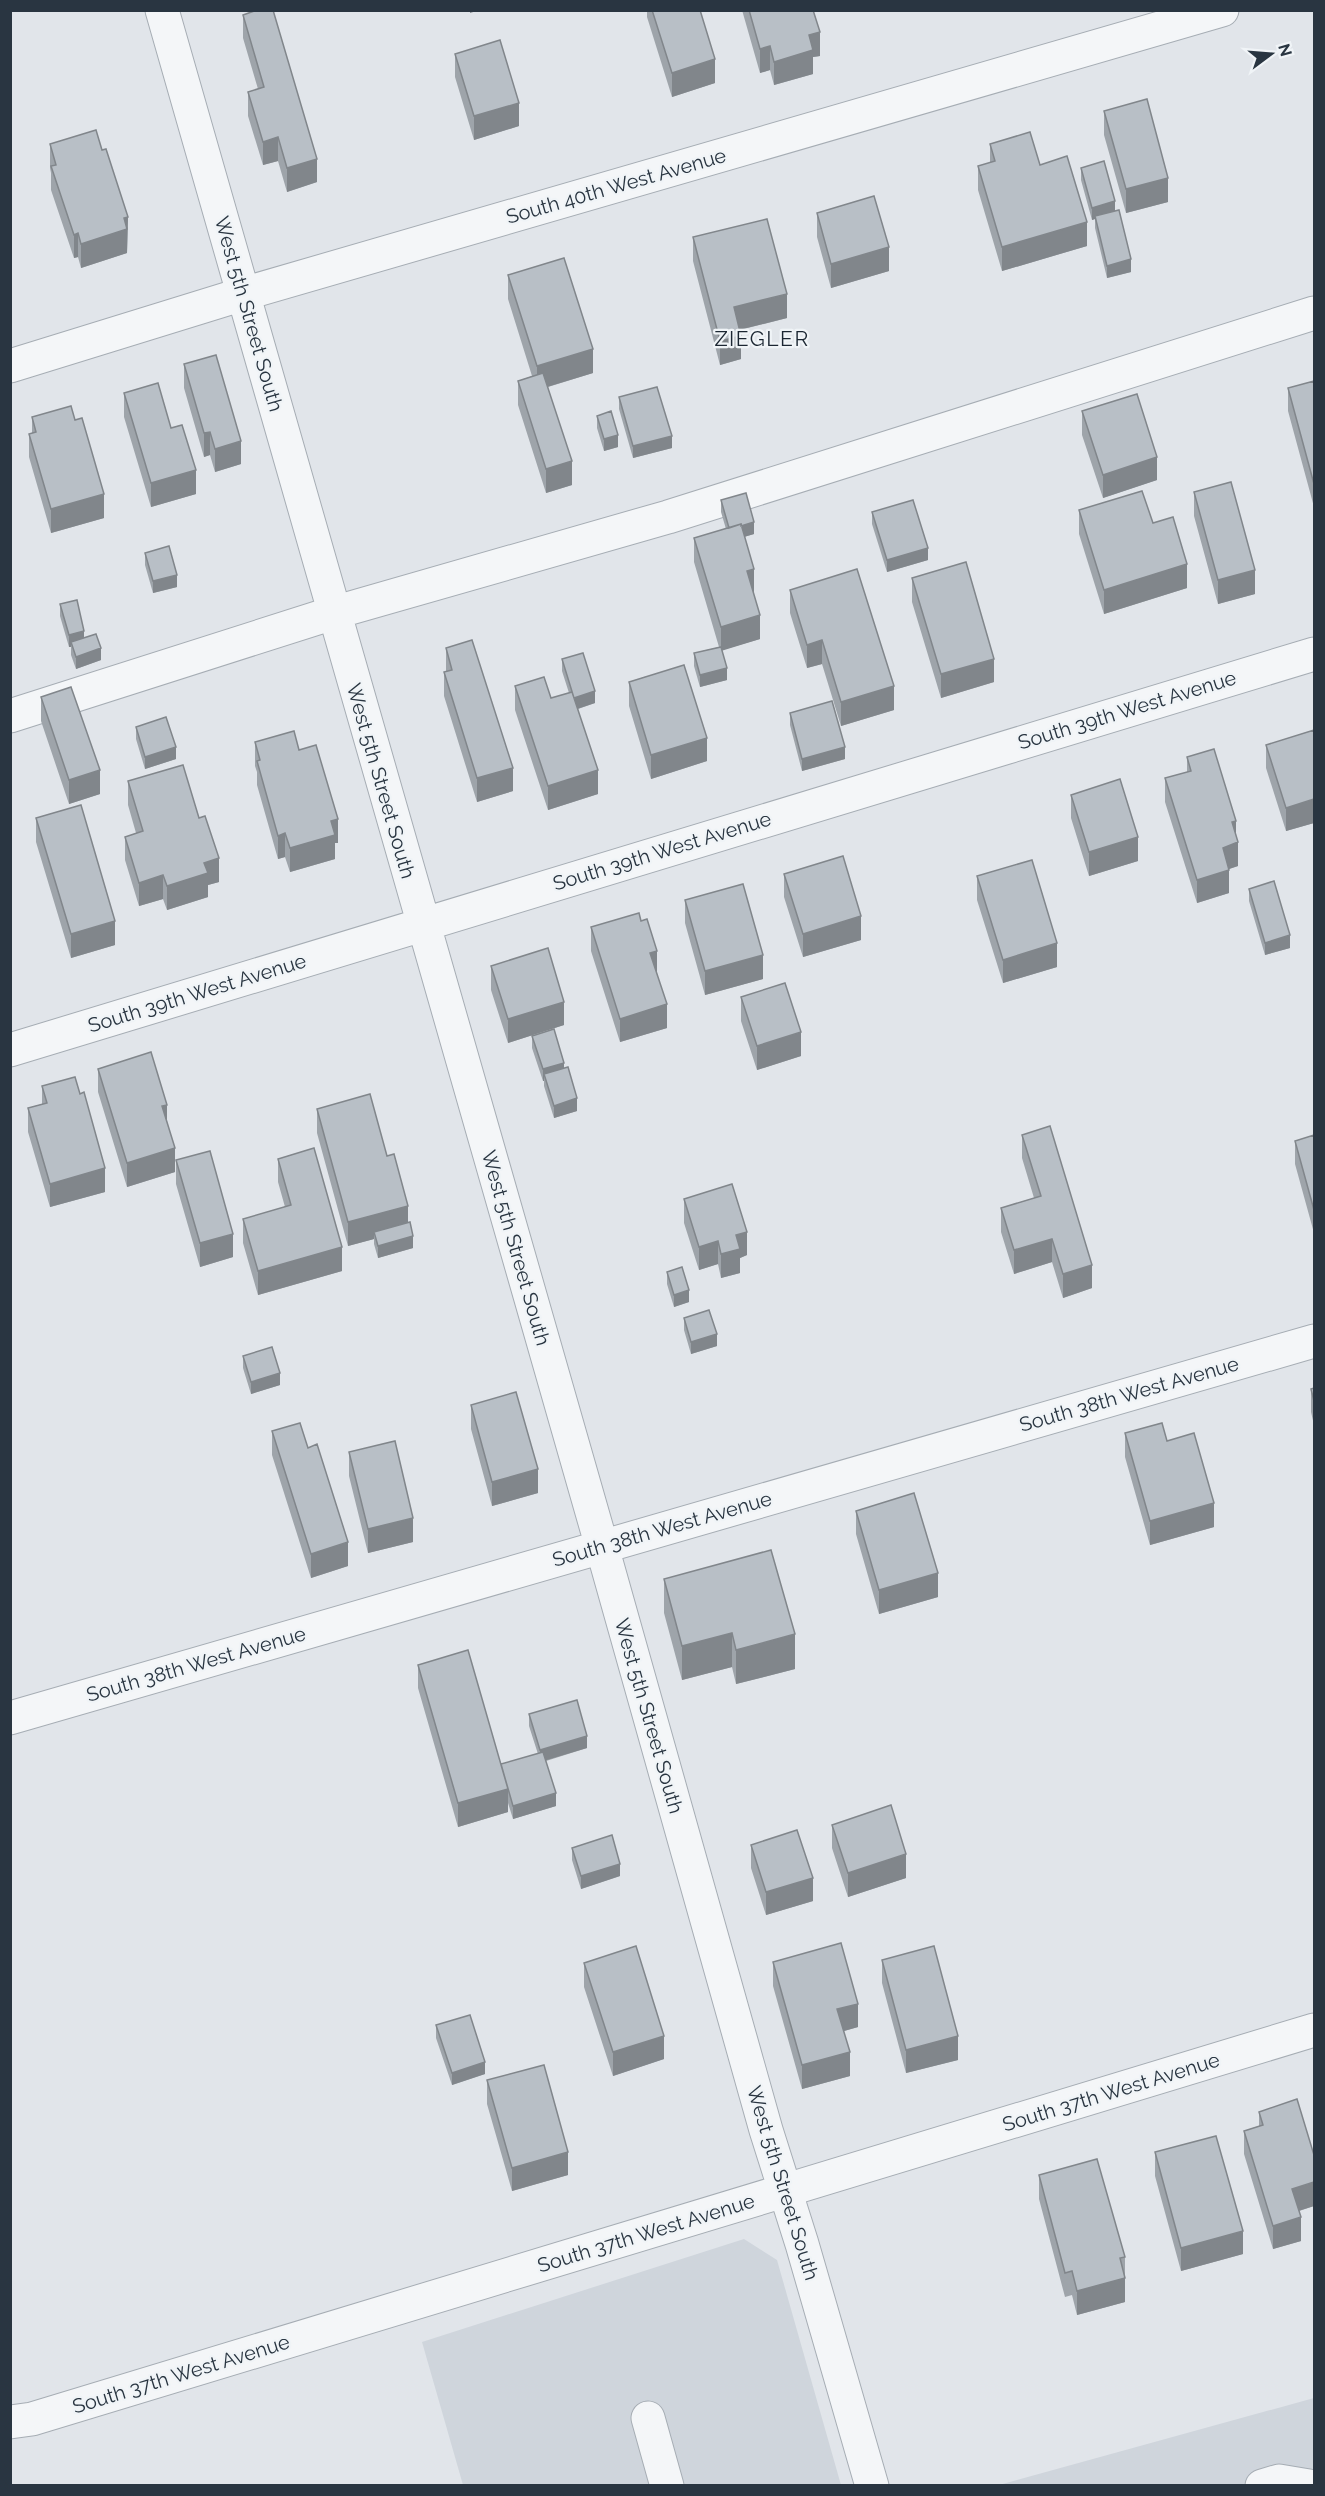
<svg xmlns="http://www.w3.org/2000/svg" width="1325" height="2496" viewBox="0 0 1325 2496" font-family="Raleway,sans-serif">
<style>
.built{fill:#cfd5dc}
.lines{fill:none;stroke-linecap:round;stroke-linejoin:round}
.minor-casing{stroke:#a6adb4;stroke-width:35}
.minor{stroke:#f4f6f8;stroke-width:33}
.wall{fill:#9ea4aa}
.shaded-wall{fill:#81868b}
.building{fill:#b8bfc6;stroke:#81868b;stroke-width:1.5}
.labels{text-anchor:middle;stroke-width:4.5;stroke-linejoin:round;paint-order:stroke}
.street-label{font-size:20px;fill:#293541;stroke:#f0f4f7}
.neighbourhood-label{font-size:21px;letter-spacing:1.5px;fill:#1b2632;stroke:#f0f4f7}
</style>
<rect width="100%" height="100%" fill="#e1e5ea"/>
<path class="built" d="M744,2239L777,2260L841,2485H463L422,2342Z
M1314,2398V2485H999Z"/>
<g class="lines">
<defs>
<path id="minor" d="M162,10L602,1547L766,2130L802,2244L872,2486
M10,366L243,294L1222,10
M10,716L333,613L668,517L1314,313
M10,1050L1314,654
M10,1718L1314,1341
M648,2418L667,2486
M10,2422L32,2419L1314,2030
M1262,2486L1279,2481L1309,2486"/>
</defs>
<use href="#minor" class="minor-casing"/>
<use href="#minor" class="minor"/>
</g>
<path class="wall" d="M647,10H700L715,83L672,97L647,17Z
M742,10H813L820,56L813,57V74L774,85L770,70L760,73Z
M243,15L317,182L287,192L278,161L263,165L248,116V92L258,89L243,38Z
M455,54L519,126L474,140L455,77Z
M1104,111L1168,202L1126,213L1104,135Z
M50,144L102,150L128,217L127,253L81,268L78,257L74,258L51,190V173L50,168Z
M990,144L1040,165L1087,246L1002,271L978,190V166L990,163Z
M1081,168L1115,211L1131,272L1107,278L1095,228V219L1092,220L1081,180Z
M817,213L889,271L831,288L817,237Z
M693,237L787,318L740,330L741,359L720,365L693,261Z
M508,275L593,373L548,387L572,485L546,493L518,405V381L532,376L508,299Z
M184,364L241,464L215,472L210,455L204,457L184,388Z
M1314,381V507L1288,411V388Z
M124,393L171,428L196,494L151,507L124,417Z
M619,397L672,448L633,458L619,409Z
M1082,411L1157,480L1103,498L1082,435Z
M597,416L618,447L604,451L597,428Z
M32,417L75,420L104,518L51,533L29,457V434L32,433Z
M1194,492L1255,594L1218,604L1194,516Z
M721,500L754,534L744,537L754,593H753L760,639L722,650L727,680L700,687L694,666V653L719,647L694,562V538L726,529L721,512Z
M1079,510L1153,523L1187,588L1104,614L1079,534Z
M872,512L928,560L887,572L872,524Z
M145,553L177,587L153,593L145,565Z
M912,578L994,682L941,698L912,602Z
M790,590L894,710L841,726L822,664L807,668L790,613Z
M60,604L84,638L101,660L76,669L71,655V647H69L60,616Z
M446,648L513,791L477,802L444,696V672H446Z
M562,659L595,703L578,709L598,794L548,810L515,710V686L551,698L569,693L562,671Z
M629,682L707,761L651,779L629,706Z
M41,697L100,794L69,804L41,721Z
M790,713L845,759L802,771L790,725Z
M136,727L176,759L145,769L136,739Z
M1314,730V823L1286,831L1266,768V745Z
M255,742L299,750L338,843H335V859L290,872L285,857L278,859L257,785V772L255,766Z
M1187,757L1236,834L1238,866L1229,869V893L1197,903L1165,802V778L1187,772Z
M128,781L219,882L208,885V897L167,910L163,899L139,906L125,860V837L136,833L128,805Z
M1071,795L1138,861L1089,876L1071,818Z
M36,818L115,945L71,958L36,842Z
M784,874L861,940L803,957L784,897Z
M977,876L1057,967L1003,983L977,900Z
M1249,889L1290,948L1265,955L1249,901Z
M685,900L763,979L705,995L685,923Z
M591,927L657,973L667,1028L620,1042L591,951Z
M491,966L564,1025L508,1043L491,990Z
M741,997L801,1056L757,1070L741,1021Z
M532,1036L564,1068L577,1111L554,1118L544,1086V1081H543L532,1048Z
M98,1069L167,1121L175,1172L127,1187L98,1092Z
M42,1086L105,1192L50,1207L28,1132V1108L42,1104Z
M317,1109L387,1156L408,1223L413,1248L378,1258L374,1244V1239L348,1246L317,1133Z
M1022,1135L1092,1288L1063,1298L1052,1262L1014,1274L1001,1232V1208L1034,1198L1022,1158Z
M1314,1135V1233L1295,1164V1141Z
M278,1159L342,1271L258,1295L243,1243V1219L285,1207L278,1182Z
M176,1160L233,1257L200,1267L176,1184Z
M684,1199L747,1255L740,1258V1273L721,1278L718,1264L699,1270L684,1223Z
M667,1272L689,1302L674,1307L667,1284Z
M684,1318L717,1346L691,1354L684,1330Z
M243,1356L280,1385L251,1394L243,1368Z
M1314,1388V1425L1311,1412V1389Z
M471,1405L538,1493L492,1506L471,1429Z
M272,1431L348,1566L311,1578L272,1455Z
M1125,1433L1214,1527L1150,1545L1125,1457Z
M349,1452L413,1542L368,1553L349,1476Z
M856,1511L938,1597L879,1614L856,1534Z
M664,1579L795,1669L736,1684L732,1667L682,1680L664,1613Z
M418,1665L501,1764L538,1754L529,1726V1714L587,1748L546,1761L556,1806L513,1819L508,1803V1812L458,1827L418,1688Z
M832,1825L906,1878L848,1897L832,1848Z
M751,1845L813,1901L766,1915L751,1868Z
M572,1848L620,1876L581,1889L572,1860Z
M882,1960L958,2060L906,2073L882,1983Z
M773,1962L858,2027L844,2031L850,2076L802,2089L773,1986Z
M584,1963L664,2059L613,2076L584,1987Z
M436,2025L485,2074L452,2085L436,2038Z
M487,2080L568,2175L512,2191L487,2104Z
M1259,2112L1314,2206L1299,2211L1301,2241L1273,2249L1244,2154V2131L1259,2126Z
M1155,2152L1243,2254L1181,2271L1155,2176Z
M1039,2175L1125,2257V2302L1077,2315L1072,2295L1065,2297L1039,2199Z"/>
<path class="shaded-wall" d="M470,10H480L470,13Z
M820,32V56L813,57V74L774,85V62L809,35Z
M770,46V70L760,73V49Z
M715,59V83L672,97V73Z
M519,103V126L474,140V116Z
M278,137V161L263,165V142Z
M317,159V182L287,192V168Z
M1168,178V202L1126,213V189Z
M1115,201V213L1095,216V219L1092,220V208Z
M128,217L127,253L81,268V244L124,218Z
M1087,222V246L1002,271V247Z
M78,233V257L74,258V235Z
M889,247V271L831,288V264Z
M1131,259V272L1107,278V266Z
M787,294V318L734,331V307Z
M741,336V359L720,365V341Z
M593,349V373L537,390V366Z
M210,432V455L204,457V433Z
M618,435V447L604,451V439Z
M672,436V448L633,458V446Z
M241,441V464L215,472V449Z
M1157,457V480L1103,498V475Z
M572,461V485L546,493V469Z
M196,470V494L151,507V483Z
M104,494V518L51,533V509Z
M754,522V534L730,541V529Z
M928,548V560L887,572V560Z
M1187,564V588L1104,614V590Z
M754,569V593L747,595V571Z
M1255,570V594L1218,604V580Z
M177,575V587L153,593V581Z
M760,615V639L721,651V627Z
M84,631V643L71,642V647H69V635Z
M822,640V664L807,668V645Z
M101,648V660L76,669V657Z
M994,659V682L941,698V674Z
M727,668V680L700,687V675Z
M894,686V710L841,726V702Z
M595,691V703L574,710V698Z
M707,738V761L651,779V755Z
M176,747V759L145,769V757Z
M845,747V759L802,771V759Z
M513,768V791L477,802V778Z
M100,770V794L69,804V780Z
M598,770V794L548,810V786Z
M1314,799V823L1286,831V808Z
M338,819V843H335V859L290,872V848L331,821Z
M1236,821V843L1238,842V866L1223,871V848L1232,822Z
M285,833V857L278,859V836Z
M1138,837V861L1089,876V852Z
M219,858V882L208,885V897L167,910V886L204,863Z
M1229,870V893L1197,903V880Z
M163,875V899L139,906V883Z
M861,916V940L803,957V934Z
M115,921V945L71,958V934Z
M1290,935V948L1265,955V943Z
M1057,943V967L1003,983V960Z
M657,951V975L650,953Z
M763,955V979L705,995V971Z
M564,1002V1025L508,1043V1019Z
M667,1004V1028L620,1042V1019Z
M801,1032V1056L757,1070V1046Z
M564,1063V1075L544,1074V1081H543V1069Z
M577,1098V1111L554,1118V1106Z
M167,1105V1128L162,1106Z
M175,1148V1172L127,1187V1163Z
M105,1168V1192L50,1207V1184Z
M408,1206V1230L374,1232V1239L348,1246V1222Z
M747,1232V1255L740,1258V1273L721,1278V1254L736,1235Z
M233,1234V1257L200,1267V1243Z
M413,1236V1248L378,1258V1246Z
M1052,1239V1262L1014,1274V1250Z
M718,1241V1264L699,1270V1247Z
M342,1247V1271L258,1295V1271Z
M1092,1265V1288L1063,1298V1274Z
M689,1290V1302L674,1307V1295Z
M717,1334V1346L691,1354V1342Z
M280,1373V1385L251,1394V1382Z
M538,1469V1493L492,1506V1482Z
M1214,1503V1527L1150,1545V1521Z
M413,1518V1542L368,1553V1529Z
M348,1542V1566L311,1578V1554Z
M938,1573V1597L879,1614V1590Z
M732,1633V1667L682,1680V1646Z
M795,1634V1669L736,1684V1650Z
M587,1736V1748L540,1762V1750Z
M508,1789V1812L458,1827V1803Z
M556,1793V1806L513,1819V1806Z
M906,1854V1878L848,1897V1873Z
M620,1864V1876L581,1889V1876Z
M813,1878V1901L766,1915V1892Z
M858,2004V2027L837,2033V2009Z
M664,2036V2059L613,2076V2052Z
M958,2036V2060L906,2073V2050Z
M850,2052V2076L802,2089V2065Z
M485,2062V2074L452,2085V2073Z
M568,2152V2175L512,2191V2168Z
M1314,2182V2206L1292,2213V2189Z
M1301,2217V2241L1273,2249V2226Z
M1243,2231V2254L1181,2271V2248Z
M1125,2278V2302L1077,2315V2291Z"/>
<path class="building" d="M257,10H273L317,159L287,168L278,137L263,142L248,92L264,87L243,15Z
M652,10H700L715,59L672,73Z
M749,10H813L820,32L809,35L813,50L774,62L770,46L760,49Z
M500,40L519,103L474,116L455,54Z
M1147,99L1168,178L1126,189L1104,111Z
M96,130L102,150L106,149L128,217L124,218L127,229L81,244L78,233L74,235L51,166L56,165L50,144Z
M1030,132L1040,165L1067,156L1087,222L1002,247L978,166L995,161L990,144Z
M1104,161L1115,201L1092,208L1081,168Z
M874,196L889,247L831,264L817,213Z
M1119,210L1131,259L1107,266L1095,216Z
M767,219L787,294L734,307L741,336L720,341L693,237Z
M564,258L593,349L537,366L508,275Z
M216,355L241,441L215,449L210,432L204,433L184,364Z
M543,373L572,461L546,469L518,381Z
M1314,381V484L1288,388Z
M158,383L171,428L182,425L196,470L151,483L124,393Z
M657,387L672,436L633,446L619,397Z
M1137,394L1157,457L1103,475L1082,411Z
M71,406L75,420L82,418L104,494L51,509L29,434L36,432L32,417Z
M611,411L618,435L604,439L597,416Z
M1231,482L1255,570L1218,580L1194,492Z
M1142,491L1153,523L1173,517L1187,564L1104,590L1079,510Z
M746,493L754,522L741,526V524L729,528L721,500Z
M913,500L928,548L887,560L872,512Z
M741,524L754,569L747,571L760,615L721,627L694,538Z
M169,546L177,575L153,581L145,553Z
M966,562L994,659L941,674L912,578Z
M857,569L894,686L841,702L822,640L807,645L790,590Z
M77,600L84,631L69,635L60,604Z
M96,634L101,648L76,657L71,642Z
M472,640L513,768L477,778L444,672L452,670L446,648Z
M721,647L727,668L700,675L694,653Z
M583,653L595,691L574,698L562,659Z
M684,665L707,738L651,755L629,682Z
M544,677L551,698L572,692L598,770L548,786L515,686Z
M71,687L100,770L69,780L41,697Z
M832,701L845,747L802,759L790,713Z
M166,717L176,747L145,757L136,727Z
M1314,730V799L1286,808L1266,745Z
M294,731L299,750L316,745L338,819L331,821L335,835L290,848L285,833L278,836L257,761L260,760L255,742Z
M1214,749L1236,821L1232,822L1238,842L1223,848L1229,870L1197,880L1165,778L1191,771L1187,757Z
M183,765L199,818L205,816L219,858L204,863L208,873L167,886L163,875L139,883L125,837L143,831L128,781Z
M1120,779L1138,837L1089,852L1071,795Z
M81,805L115,921L71,934L36,818Z
M843,856L861,916L803,934L784,874Z
M1032,860L1057,943L1003,960L977,876Z
M1274,881L1290,935L1265,943L1249,889Z
M743,884L763,955L705,971L685,900Z
M639,913L641,921L647,919L657,951L650,953L667,1004L620,1019L591,927Z
M548,948L564,1002L508,1019L491,966Z
M785,983L801,1032L757,1046L741,997Z
M554,1029L564,1063L543,1069L532,1036Z
M151,1052L167,1105L162,1106L175,1148L127,1163L98,1069Z
M568,1067L577,1098L554,1106L544,1074Z
M75,1077L80,1094L84,1092L105,1168L50,1184L28,1108L47,1103L42,1086Z
M370,1094L387,1156L394,1154L408,1206L348,1222L317,1109Z
M1050,1126L1092,1265L1063,1274L1052,1239L1014,1250L1001,1208L1041,1196L1022,1135Z
M1314,1135V1210L1295,1141Z
M314,1148L342,1247L258,1271L243,1219L291,1205L278,1159Z
M210,1151L233,1234L200,1243L176,1160Z
M732,1184L747,1232L736,1235L740,1249L721,1254L718,1241L699,1247L684,1199Z
M410,1222L413,1236L378,1246L374,1232Z
M682,1267L689,1290L674,1295L667,1272Z
M709,1310L717,1334L691,1342L684,1318Z
M272,1347L280,1373L251,1382L243,1356Z
M1314,1388V1401L1311,1389Z
M516,1392L538,1469L492,1482L471,1405Z
M300,1423L308,1448L317,1444L348,1542L311,1554L272,1431Z
M1162,1423L1167,1441L1194,1433L1214,1503L1150,1521L1125,1433Z
M395,1441L413,1518L368,1529L349,1452Z
M914,1493L938,1573L879,1590L856,1511Z
M771,1550L795,1634L736,1650L732,1633L682,1646L664,1579Z
M468,1650L508,1789L458,1803L418,1665Z
M577,1700L587,1736L540,1750L529,1714Z
M543,1752L556,1793L513,1806L501,1764Z
M891,1805L906,1854L848,1873L832,1825Z
M797,1830L813,1878L766,1892L751,1845Z
M612,1835L620,1864L581,1876L572,1848Z
M841,1943L858,2004L837,2009L850,2052L802,2065L773,1962Z
M636,1946L664,2036L613,2052L584,1963Z
M934,1946L958,2036L906,2050L882,1960Z
M470,2015L485,2062L452,2073L436,2025Z
M544,2065L568,2152L512,2168L487,2080Z
M1297,2099L1314,2155V2182L1292,2189L1301,2217L1273,2226L1244,2131L1263,2125L1259,2112Z
M1216,2136L1243,2231L1181,2248L1155,2152Z
M1097,2159L1125,2257L1120,2258L1125,2278L1077,2291L1072,2271L1065,2273L1039,2175Z"/>
<g class="labels">
<g class="street-label">
<text transform="translate(616 186) rotate(-16)" y="7">South 40th West Avenue</text>
<text transform="translate(249 314) rotate(74)" y="7">West 5th Street South</text>
<text transform="translate(1127 710) rotate(-17)" y="7">South 39th West Avenue</text>
<text transform="translate(381 781) rotate(74)" y="7">West 5th Street South</text>
<text transform="translate(662 851) rotate(-17)" y="7">South 39th West Avenue</text>
<text transform="translate(197 993) rotate(-17)" y="7">South 39th West Avenue</text>
<text transform="translate(516 1248) rotate(74)" y="7">West 5th Street South</text>
<text transform="translate(1129 1394) rotate(-16)" y="7">South 38th West Avenue</text>
<text transform="translate(662 1529) rotate(-16)" y="7">South 38th West Avenue</text>
<text transform="translate(196 1664) rotate(-16)" y="7">South 38th West Avenue</text>
<text transform="translate(649 1716) rotate(74)" y="7">West 5th Street South</text>
<text transform="translate(1111 2092) rotate(-17)" y="7">South 37th West Avenue</text>
<text transform="translate(783 2183) rotate(73)" y="7">West 5th Street South</text>
<text transform="translate(646 2233) rotate(-17)" y="7">South 37th West Avenue</text>
<text transform="translate(181 2374) rotate(-17)" y="7">South 37th West Avenue</text>
</g>
<g class="neighbourhood-label">
<text x="762" y="346">ZIEGLER</text>
</g>
</g>
<rect width="1325" height="2496" fill="none" stroke="#293541" stroke-width="24"/>
<g transform="translate(1271 54) rotate(74)" stroke="#f0f4f7" stroke-width="4.5" paint-order="stroke">
<path d="M0-4.5L10 22L0 15L-10 22Z" fill="#293541"/>
<text y="-9" font-size="16" font-weight="bold" text-anchor="middle" fill="#293541">N</text>
</g>
</svg>
